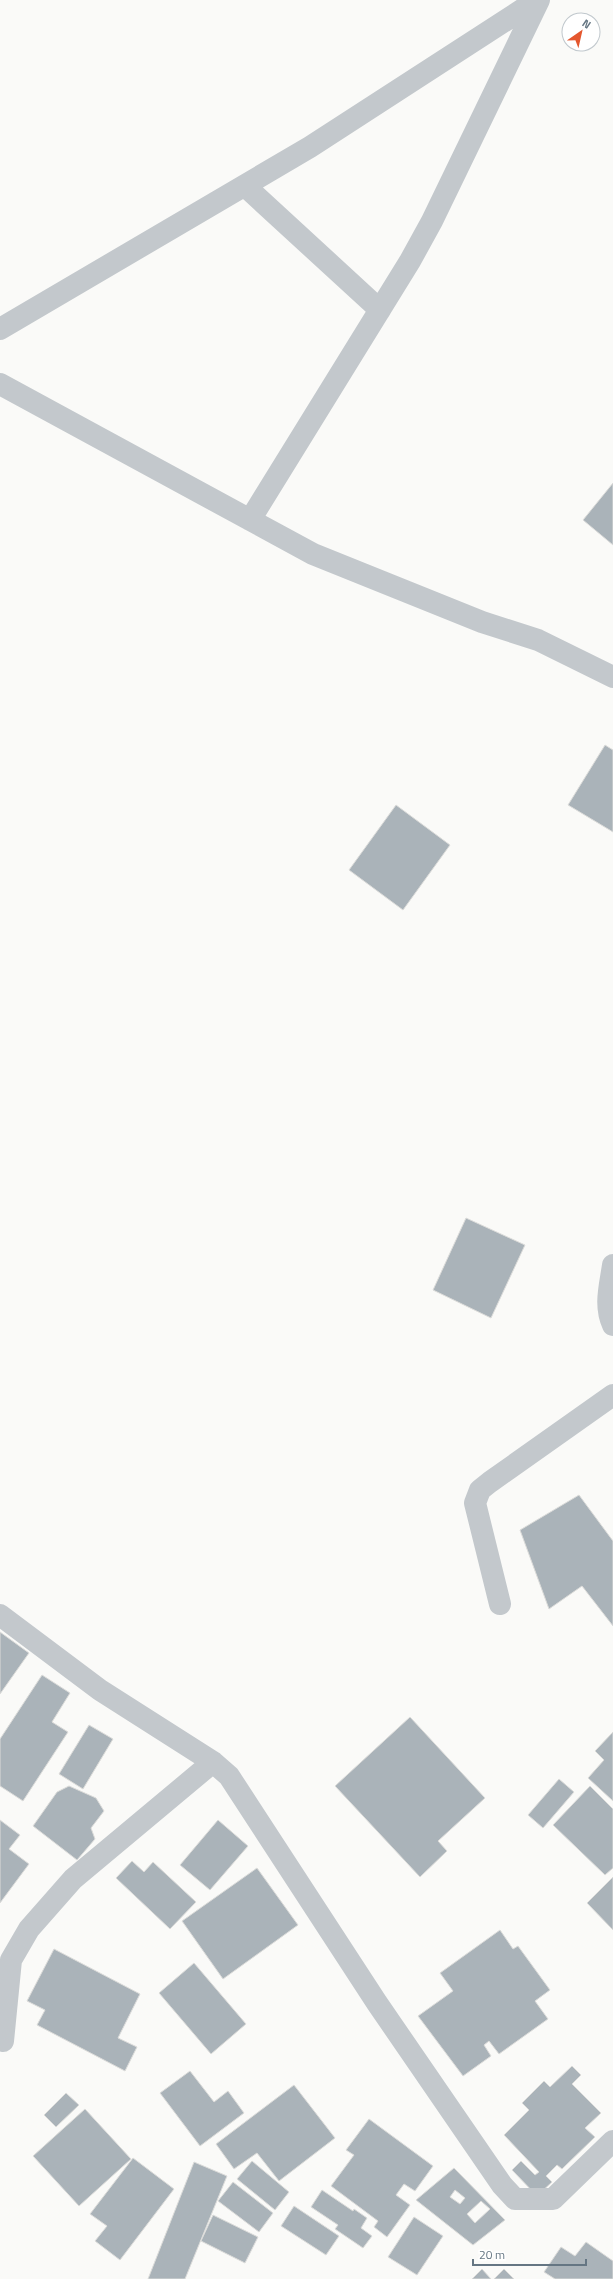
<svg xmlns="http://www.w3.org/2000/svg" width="613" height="2279" viewBox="0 0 613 2279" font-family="'Titillium Web',sans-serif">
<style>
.building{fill:#aab3b9;stroke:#dcdcda;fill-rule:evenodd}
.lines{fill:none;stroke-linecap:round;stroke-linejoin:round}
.street{stroke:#c3c8cc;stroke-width:22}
</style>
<rect width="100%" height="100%" fill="#fafaf8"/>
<path class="building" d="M613,483V545L583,520Z
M605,745L613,750V832L568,805Z
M396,805L450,845L403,910L349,870Z
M466,1218L525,1245L491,1318L433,1290Z
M579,1495L613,1541V1626L582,1586L549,1609L520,1530Z
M0,1632L29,1653L0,1694Z
M42,1675L70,1693L52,1722L68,1732L23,1801L0,1786V1739Z
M410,1717L485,1798L438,1841L447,1851L420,1877L335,1786Z
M89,1725L113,1739L83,1789L59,1774Z
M613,1732V1801L588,1778L604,1760L595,1751Z
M559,1779L574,1792L543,1828L528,1815Z
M69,1786L96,1798L104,1811L91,1828L95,1839L77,1860L33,1826L57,1792Z
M590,1786L613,1809V1868L605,1875L553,1825Z
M0,1820L20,1835L9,1849L29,1864L0,1903Z
M218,1820L248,1846L210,1890L180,1865Z
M132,1861L144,1872L153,1862L196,1902L170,1929L116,1878Z
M257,1868L298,1925L223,1979L182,1921Z
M613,1877V1930L587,1903Z
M500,1930L513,1949L518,1946L550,1990L535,2001L548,2019L499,2054L489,2041L484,2045L491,2056L463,2076L418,2016L453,1991L440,1973Z
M54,1949L140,1994L118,2038L137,2047L125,2071L37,2025L45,2010L27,2001Z
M194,1963L246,2024L211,2054L159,1993Z
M572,2066L581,2075L572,2084L601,2113L585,2128L595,2137L562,2169L557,2165L546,2176L552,2182L537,2196L512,2170L521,2161L535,2175L539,2172L504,2135L529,2110L522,2103L544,2081L550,2087Z
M190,2071L214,2102L228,2091L244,2113L200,2146L160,2093Z
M294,2085L335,2138L279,2181L257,2153L234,2169L216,2144Z
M66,2093L79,2105L56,2127L44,2115Z
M85,2109L131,2159L79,2206L33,2156Z
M369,2119L433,2166L415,2191L404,2184L396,2195L410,2205L387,2237L374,2227L378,2221L331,2186L354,2155L346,2150Z
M133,2158L174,2189L120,2260L95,2241L107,2226L90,2214Z
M252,2161L289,2192L275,2210L237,2179Z
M194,2162L227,2176L185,2279H148Z
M454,2168L505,2220L473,2245L416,2200ZM455,2190L465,2198L460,2204L450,2197ZM481,2201L490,2209L475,2223L467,2214Z
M233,2182L273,2213L259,2232L218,2201Z
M322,2190L353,2211L354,2209L367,2218L361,2228L372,2236L363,2248L335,2229L338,2225L311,2207Z
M294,2206L339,2236L326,2255L281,2226Z
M213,2215L258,2237L245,2263L201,2241Z
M414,2217L443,2236L417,2275L388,2257Z
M586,2242L613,2261V2279H555L544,2272L561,2247L575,2256Z
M482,2269L491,2279H472Z
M504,2269L514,2279H494Z"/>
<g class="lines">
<path class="street" d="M245,186L380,310
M0,329L310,147L537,0
M0,384L313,554L482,622L538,640L613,677
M250,520L410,261L432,221L539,0
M613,1265C610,1286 604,1306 613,1325
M500,1604L475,1503L480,1490L490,1482L613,1395
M0,1615L100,1690L213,1762L229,1776L377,2003L502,2185L515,2199H553L613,2141
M3,2041L11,1960L29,1929L73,1879L213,1762"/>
</g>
<g transform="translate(581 32) rotate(34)"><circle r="19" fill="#ffffff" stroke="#c1c8cd"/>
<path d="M0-3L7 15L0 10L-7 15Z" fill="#e4572e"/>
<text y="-6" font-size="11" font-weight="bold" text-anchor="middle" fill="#657683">N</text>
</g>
<path d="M473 2259v6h113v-6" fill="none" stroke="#657683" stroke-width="2"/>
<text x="479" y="2259" font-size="12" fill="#657683" stroke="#ffffff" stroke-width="3" paint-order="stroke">20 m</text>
</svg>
